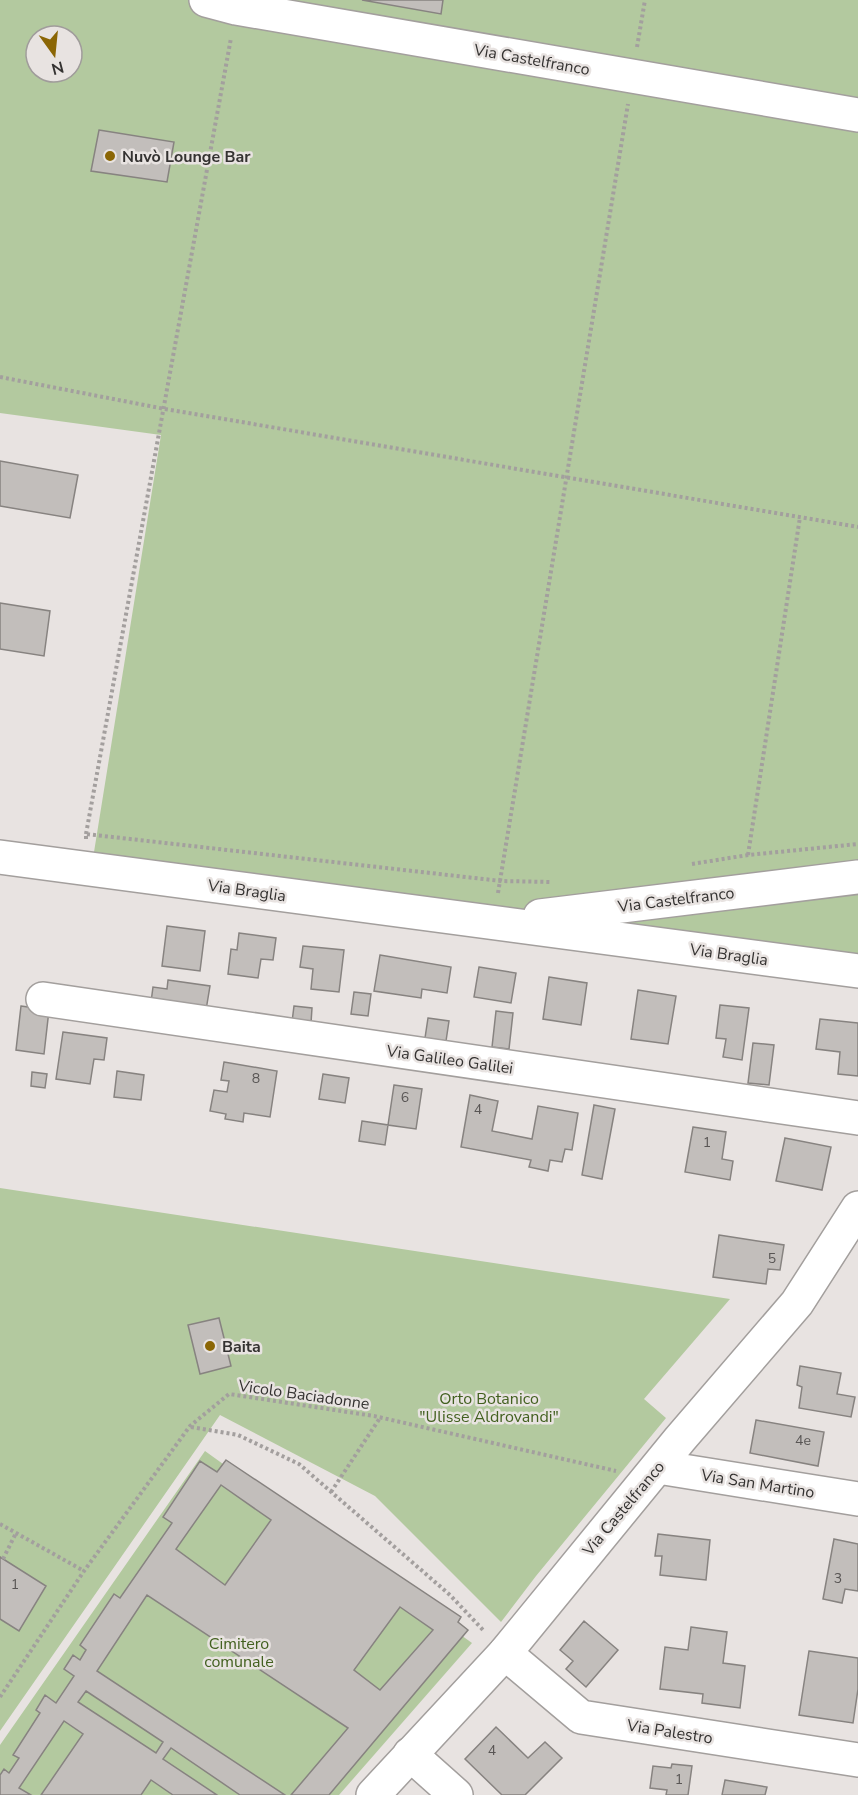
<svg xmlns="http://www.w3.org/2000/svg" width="858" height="1795" viewBox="0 0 858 1795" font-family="'Nunito Sans',sans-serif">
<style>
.green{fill:#b3c99f;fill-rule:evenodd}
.building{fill:#c2bebb;stroke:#878380;stroke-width:1.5;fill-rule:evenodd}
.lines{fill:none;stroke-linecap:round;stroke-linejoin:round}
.street-casing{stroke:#a39f9d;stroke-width:36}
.secondary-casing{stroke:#a39f9d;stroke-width:36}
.path{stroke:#a39f9e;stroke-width:4;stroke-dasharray:3 3;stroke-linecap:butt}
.street{stroke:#fff;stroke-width:33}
.secondary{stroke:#fff;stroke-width:33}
.poi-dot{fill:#8b6605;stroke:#e8e3e1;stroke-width:2}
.labels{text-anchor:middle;stroke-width:5;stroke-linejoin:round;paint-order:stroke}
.number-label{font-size:14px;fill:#585554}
.street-label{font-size:16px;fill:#343231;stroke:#e8e3e1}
.poi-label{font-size:16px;font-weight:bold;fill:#343231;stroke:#e8e3e1;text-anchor:start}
.park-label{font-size:16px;fill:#42601f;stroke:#e8e3e1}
</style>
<rect width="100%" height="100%" fill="#e8e3e1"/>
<path class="green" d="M0,0H858V976L90,877L161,435L0,413ZM36,36H72V72H36Z
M0,1188L730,1299L644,1399L666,1418L536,1576L501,1622L375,1496L220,1415L0,1731Z
M205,1451L472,1643L339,1795H0V1745Z"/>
<path class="building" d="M362,0H443L441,14Z
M99,130L174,142L167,182L91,171Z
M0,461L78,475L70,518L0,506Z
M0,603L50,611L44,656L0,649Z
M167,926L205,931L200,971L162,966Z
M239,933L276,938L273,960L261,959L258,978L228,974L231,949L237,950Z
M303,946L344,950L339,992L311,989L313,969L300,967Z
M380,955L451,967L447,993L422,989L421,998L374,991Z
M479,967L516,973L511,1003L474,997Z
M549,977L587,983L581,1025L543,1019Z
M168,980L210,986L206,1010L151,1002L153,987L167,989Z
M638,990L676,996L668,1044L631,1039Z
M354,992L371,994L368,1016L351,1014Z
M720,1005L749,1008L742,1060L723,1057L726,1039L716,1038Z
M21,1006L49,1010L44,1054L16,1050Z
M294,1006L312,1008L311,1023L292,1022Z
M496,1011L513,1013L509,1049L492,1047Z
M428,1018L449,1021L446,1041L425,1038Z
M820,1019L858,1023V1076L838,1074L840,1052L816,1049Z
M63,1032L107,1038L104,1060L94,1059L90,1084L56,1079Z
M753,1043L774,1045L769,1085L748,1083Z
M224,1062L277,1071L270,1117L244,1113L243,1122L225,1119L226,1114L210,1111L214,1090L227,1092L229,1081L221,1080Z
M117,1071L144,1075L141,1100L114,1097Z
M32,1072L47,1074L45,1088L31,1086Z
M323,1074L349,1078L345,1103L319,1099Z
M394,1085L422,1089L416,1129L388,1125Z
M470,1095L498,1101L492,1131L532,1139L538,1106L578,1113L572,1150L565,1149L562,1162L550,1160L548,1171L529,1167L531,1160L461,1147Z
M594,1105L615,1109L602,1179L582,1175Z
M362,1121L388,1125L385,1145L359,1141Z
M693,1127L726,1132L722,1159L733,1161L730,1180L685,1172Z
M785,1138L831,1147L822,1190L776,1181Z
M719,1235L784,1245L780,1270L768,1269L766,1284L713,1277Z
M219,1318L231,1366L200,1374L188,1325Z
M800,1366L841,1373L837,1394L855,1397L851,1417L799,1408L802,1387L797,1385Z
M756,1420L824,1432L818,1466L750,1453Z
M226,1460L461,1617L458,1622L468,1630L329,1795H291L348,1728L147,1595L97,1671L285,1795H240L171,1748L163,1759L217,1795H173L151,1780L141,1795H41L83,1734L64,1721L19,1788L31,1795H0V1775L4,1769L9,1773L19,1758L13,1755L40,1713L36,1710L45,1695L56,1703L74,1676L64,1669L73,1655L80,1660L86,1650L80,1645L114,1594L120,1598L172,1523L163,1517L200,1461L217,1472ZM221,1485L271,1520L225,1585L176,1549ZM400,1607L433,1630L380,1690L354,1670ZM86,1691L163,1742L156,1753L78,1702Z
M658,1534L710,1540L706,1580L660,1575L662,1556H655Z
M834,1539L858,1544V1591L845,1589L842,1603L823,1599Z
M0,1557L46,1586L19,1631L0,1619Z
M584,1621L618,1650L586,1687L566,1669L573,1661L560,1650Z
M691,1627L727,1632L723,1663L745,1666L740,1708L702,1703L703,1694L660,1689L665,1647L688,1650Z
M809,1651L858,1658V1689L853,1723L799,1715Z
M496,1727L528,1758L545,1742L562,1758L525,1795H502L465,1759Z
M672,1764L692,1766L688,1795H666L667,1790L650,1788L653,1766L671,1768Z
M725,1780L767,1787L765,1795H722Z"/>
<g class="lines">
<defs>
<path id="street" d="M206,0L236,8L858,115
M43,999L858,1118
M658,1467L858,1499
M505,1653L581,1717L858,1760
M410,1754L456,1795"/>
<path id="secondary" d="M0,857L858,971
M540,916L858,877
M373,1795L505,1653L680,1439L797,1303L858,1208"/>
</defs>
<use href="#street" class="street-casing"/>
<use href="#secondary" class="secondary-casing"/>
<path class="path" d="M637,47L645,0
M0,377L165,409L858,527
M86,834L231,38
M86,839V834L501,881L551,882
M748,855L800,517
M692,864L748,855L858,844
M498,893L628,104
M191,1427L238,1435L299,1464L450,1595L484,1631
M331,1492L380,1418
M0,1524L84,1571
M3,1559L16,1533
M0,1697L84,1571L190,1426L229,1394L374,1416L616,1471"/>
<use href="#street" class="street"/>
<use href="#secondary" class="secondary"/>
</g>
<g class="poi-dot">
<circle cx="110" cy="156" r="6"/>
<circle cx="210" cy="1346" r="6"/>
</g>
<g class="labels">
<g class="number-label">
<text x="256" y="1083">8</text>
<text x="405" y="1102">6</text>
<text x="478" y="1114">4</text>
<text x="707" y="1147">1</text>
<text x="772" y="1263">5</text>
<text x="803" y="1445">4e</text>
<text x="838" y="1583">3</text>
<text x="15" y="1589">1</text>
<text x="492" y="1755">4</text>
<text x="679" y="1784">1</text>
</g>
<g class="street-label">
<text transform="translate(532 59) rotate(10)" y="6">Via Castelfranco</text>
<text transform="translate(247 890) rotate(8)" y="6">Via Braglia</text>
<text transform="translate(676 899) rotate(-7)" y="6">Via Castelfranco</text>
<text transform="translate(729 954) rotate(8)" y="6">Via Braglia</text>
<text transform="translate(450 1059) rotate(8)" y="6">Via Galileo Galilei</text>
<text transform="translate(304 1394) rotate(8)" y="6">Vicolo Baciadonne</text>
<text transform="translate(758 1483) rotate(9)" y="6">Via San Martino</text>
<text transform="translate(623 1508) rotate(-50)" y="6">Via Castelfranco</text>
<text transform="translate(670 1731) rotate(9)" y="6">Via Palestro</text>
</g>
<g class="poi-label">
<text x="122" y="162">Nuvò Lounge Bar</text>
<text x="222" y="1352">Baita</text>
</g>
<g class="park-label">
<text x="489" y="1404">Orto Botanico<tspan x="489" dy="18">"Ulisse Aldrovandi"</tspan></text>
<text x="239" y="1649">Cimitero<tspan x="239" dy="18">comunale</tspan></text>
</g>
</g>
<g transform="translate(54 54) rotate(165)"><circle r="28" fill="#e8e3e1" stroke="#a09c9b" stroke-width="1.5"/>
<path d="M0-4.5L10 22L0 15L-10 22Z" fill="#8b6605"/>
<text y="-9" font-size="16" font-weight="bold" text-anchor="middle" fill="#343231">N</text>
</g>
</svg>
